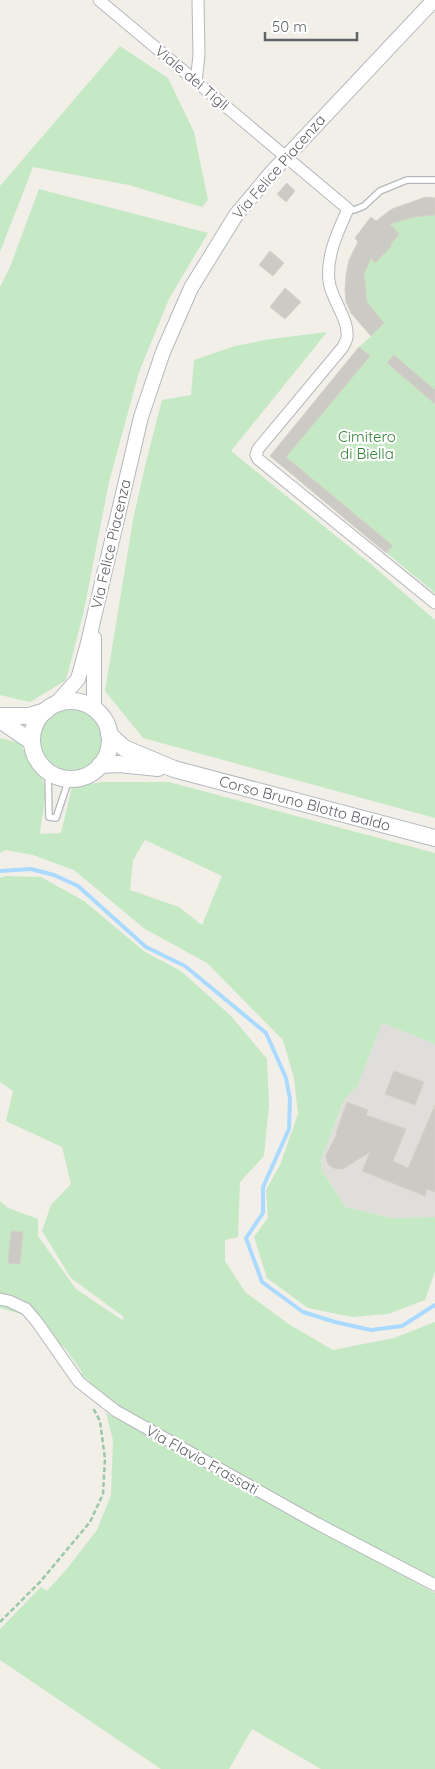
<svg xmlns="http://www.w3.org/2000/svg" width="435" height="1769" viewBox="0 0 435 1769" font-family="Quicksand,sans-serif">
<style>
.industrial{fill:#e0deda}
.green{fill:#c5e8c5;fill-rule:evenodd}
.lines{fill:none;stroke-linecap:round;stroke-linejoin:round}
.stream{stroke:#aadaff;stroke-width:4}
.building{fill:#cccac5;stroke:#d6d1c6}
.service-casing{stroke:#b5b8bc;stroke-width:8}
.minor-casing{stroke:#b5b8bc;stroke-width:13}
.tertiary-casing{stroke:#b5b8bc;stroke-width:16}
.secondary-casing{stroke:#b6babf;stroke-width:18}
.path{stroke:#9cc7a9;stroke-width:2.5;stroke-dasharray:5 2.5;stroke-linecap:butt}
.service{stroke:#fff;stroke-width:5.5}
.minor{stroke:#fff;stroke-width:11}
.tertiary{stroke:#fff;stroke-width:14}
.secondary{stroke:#fff;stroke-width:16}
.labels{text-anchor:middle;stroke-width:4.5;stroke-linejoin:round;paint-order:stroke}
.street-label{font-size:15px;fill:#5f6368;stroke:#fff}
.park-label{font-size:15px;fill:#348238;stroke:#fff}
</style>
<rect width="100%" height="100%" fill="#f1efe8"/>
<path class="industrial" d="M382,1023L435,1044V1217L392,1218L345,1207L322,1170L321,1159L344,1100L358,1085Z"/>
<path class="green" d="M120,46L168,78L194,132L208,200L202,207L129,185L33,167L0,252V186Z
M39,189L208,233L169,299L139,372L109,482L83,615L66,680L30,702L0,695V287L10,267Z
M426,197L435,198V593L270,456L359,347L371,336L351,313L345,290L349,260L359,242L355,238L371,217L376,221L392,209Z
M327,332L231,451L373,566L435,620V818L143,738L105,691L133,520L146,462L162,400L191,395L194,360L235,346L271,339Z
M40 740a31 31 0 1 1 62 0a31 31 0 1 1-62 0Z
M0,738L20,743C26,755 35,765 41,776C50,793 41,816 40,834L61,833L72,787L102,782H169L435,853V1044L382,1023L358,1085L344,1100L321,1159L322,1170L345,1207L392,1218L435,1217V1271L425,1300L388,1314L352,1317L308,1308L267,1278L254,1237L268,1218L266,1190L280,1165L298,1114L294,1078L283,1040L207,963L145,929L74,870L33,855L6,850L0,853ZM145,840L222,876L202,925L179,907L130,890L133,860Z
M6,876L41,877L84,901L145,952L181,971L231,1016L267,1059L269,1105L264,1156L240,1182L238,1237L225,1240V1261L245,1292L290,1325L333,1350L394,1338L435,1322V1590L108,1409L88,1380L81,1375L82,1372L65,1348L28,1316L0,1308V1201L8,1208L38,1219V1236L76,1289L122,1320L124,1317L71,1278L42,1231L51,1205L71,1184L62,1147L6,1121L13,1091L0,1082V878Z
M106,1413L435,1593V1769H321L252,1729L229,1769H161L0,1660V1629L41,1587L47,1591L66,1570L97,1530L111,1495L113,1440Z"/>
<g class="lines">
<path class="stream" d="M0,871L31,869L54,875L78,886L146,947L185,966L266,1033L286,1078L290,1099L289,1129L263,1187V1213L246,1238L262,1282L303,1312L335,1322L371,1330L402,1326L435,1305"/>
</g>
<path class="building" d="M287,183L295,191L286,202L277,194Z
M426,197L435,198V215L414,217L390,224L399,234L390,245L392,246L375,263L371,258L364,274L367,302L384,323L371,336L351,313L346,302L345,290L346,276L349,260L358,242L355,238L371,217L376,221L392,209Z
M270,251L284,263L273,276L259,265Z
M285,288L301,302L285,319L270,307Z
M359,347L370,356L286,457L393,546L386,553L270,456Z
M394,355L435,390V404L387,363Z
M394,1071L424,1082L415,1105L385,1094Z
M347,1102L368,1110L366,1115L406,1129L393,1161L408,1168L435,1105V1192L427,1189L425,1196L362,1171L370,1152L343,1169H336L330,1166L327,1162L326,1155L337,1134L336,1133Z
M11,1231L23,1232L20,1264L8,1263Z"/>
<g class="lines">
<defs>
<path id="service" d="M348,209L354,210L364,206L380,191L407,180H435
M48,771L49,817L56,818L69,779"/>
<path id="minor" d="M99,0L348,209C338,231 326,256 329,281C331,299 349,319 347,337C347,340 344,344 343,347L258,449L256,455L258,459L435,603
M196,82L199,55L198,0
M0,1299L9,1301L26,1309L37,1322L79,1382L116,1411L318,1524L435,1585"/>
<path id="tertiary" d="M94,638V709
M55,705L78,679L87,647L141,417L163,352L191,288L236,215L272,172L434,0"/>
<g id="secondary">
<circle cx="71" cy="740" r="39"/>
<path d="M0,716H29L46,711"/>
<path d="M0,720L32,742"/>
<path id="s1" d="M109,734L124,748L174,769L435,838"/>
<path d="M100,765L119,764L158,768"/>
</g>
</defs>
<use href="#service" class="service-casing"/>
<use href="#minor" class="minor-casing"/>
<use href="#tertiary" class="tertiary-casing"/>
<use href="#secondary" class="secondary-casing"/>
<path class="path" d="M0,1622L40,1582L90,1522L103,1494L105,1459L100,1421L93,1408"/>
<use href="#service" class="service"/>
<use href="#minor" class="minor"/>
<use href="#tertiary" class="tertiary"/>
<use href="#secondary" class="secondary"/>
</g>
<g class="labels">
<g class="street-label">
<text transform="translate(192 78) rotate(40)" y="5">Viale dei Tigli</text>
<text transform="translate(279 167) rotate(-49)" y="5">Via Felice Piacenza</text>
<text transform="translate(111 544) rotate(-77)" y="5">Via Felice Piacenza</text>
<text dy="5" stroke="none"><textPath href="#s1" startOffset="210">Corso Bruno Blotto Baldo</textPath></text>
<text transform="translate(202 1460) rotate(29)" y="5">Via Flavio Frassati</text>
</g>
<g class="park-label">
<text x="367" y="442">Cimitero<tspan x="367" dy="17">di Biella</tspan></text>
</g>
</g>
<path d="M265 32v8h92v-8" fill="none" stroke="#5f6368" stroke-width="2.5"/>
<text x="272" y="32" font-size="15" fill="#5f6368" stroke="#ffffff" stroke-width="4" paint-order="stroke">50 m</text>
</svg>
